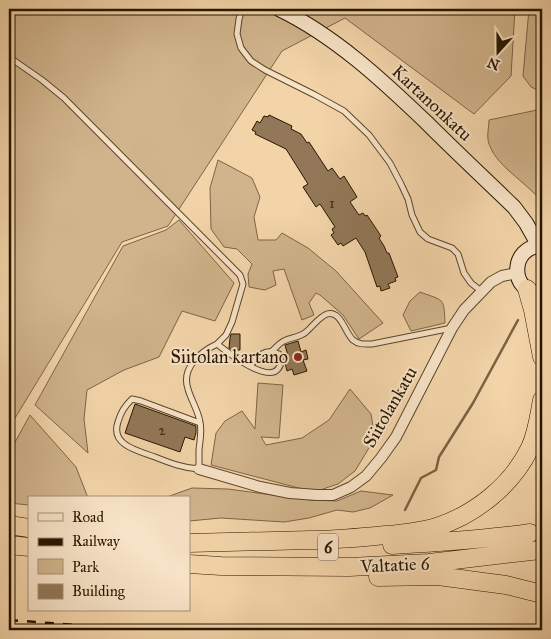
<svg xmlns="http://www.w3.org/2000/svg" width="551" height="639" viewBox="0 0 551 639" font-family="'IM FELL Great Primer',serif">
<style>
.green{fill:#d1b48c;stroke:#7d6446}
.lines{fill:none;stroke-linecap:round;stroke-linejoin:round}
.stream{stroke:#796143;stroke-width:2.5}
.building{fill:#927858;stroke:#291500}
.service-casing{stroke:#5c452a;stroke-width:7}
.minor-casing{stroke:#5c452a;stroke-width:12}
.secondary-casing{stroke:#291500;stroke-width:16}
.motorway-casing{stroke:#291500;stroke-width:19}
.service{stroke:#f7e3c7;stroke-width:5}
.minor{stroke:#f7e3c7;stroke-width:10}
.secondary{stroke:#f7e3c7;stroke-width:14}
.motorway{stroke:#f3d4a9;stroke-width:18}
.rail{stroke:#291500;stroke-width:2.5;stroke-dasharray:9 9;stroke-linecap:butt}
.poi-dot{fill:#8f2418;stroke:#f7e3c7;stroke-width:2}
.labels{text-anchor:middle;stroke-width:4;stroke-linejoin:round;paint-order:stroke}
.number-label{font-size:15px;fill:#432e16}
.shield{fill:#f7e3c7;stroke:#67533c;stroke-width:1}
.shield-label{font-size:16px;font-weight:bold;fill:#291500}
.street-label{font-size:18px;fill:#291500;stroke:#f7e3c7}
.poi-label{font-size:18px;fill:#291500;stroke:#f7e3c7;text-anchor:end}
</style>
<rect width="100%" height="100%" fill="#f3d4a9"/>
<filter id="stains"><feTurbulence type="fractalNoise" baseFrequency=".004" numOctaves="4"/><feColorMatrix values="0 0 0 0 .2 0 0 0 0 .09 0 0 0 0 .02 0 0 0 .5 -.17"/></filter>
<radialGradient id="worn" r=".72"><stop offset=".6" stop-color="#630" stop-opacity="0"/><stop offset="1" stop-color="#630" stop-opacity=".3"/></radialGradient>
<path class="green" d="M9,9H515L511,76L474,114L345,18L282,51L168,226L122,242L9,428Z
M529,9H542V92L531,87L523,76Z
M542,109V202C527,182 493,165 488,140C487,134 489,126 489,120Z
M218,160L252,178L260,197L254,217L258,240H276L282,233L308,248L336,271L383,323L359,339L343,315L320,295L316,293L309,303L314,315L302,320L284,269L273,271L276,285L265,290L249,287L248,274L252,264L237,249L224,247L211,229L210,188Z
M179,220L234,283L215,321L182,311L159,357L124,370L87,390L84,419L88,453L35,405L123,246L166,230Z
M420,292C444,301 444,297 445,323L411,331L403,315L410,301Z
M258,383L283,385L279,438L261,437L266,445L302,438L329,420L350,389L371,414L375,438L355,471L338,484L314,492L211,465L216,433L225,421L242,411L255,429Z
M30,415L76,467L88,498H29V505L9,503V453Z
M192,488L228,489L310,500L337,501L361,491L393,495L370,508L353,512L337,510L309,518L284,522L221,518L189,521V498H164Z"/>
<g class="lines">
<path class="stream" d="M405,510L421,478L436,470L439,457L473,403L518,320"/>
</g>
<path class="building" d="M269,115L292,126L291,129L301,134L307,143L309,142L328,171L332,168L340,179L344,176L357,197L350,202L359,215L363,213L365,216L367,215L381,236L379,238L384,246L387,253H389L398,277L395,278L396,281L388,284L390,288L381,291L380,286L377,287L365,252L356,238L343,246L341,243L338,245L331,235L334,233L332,229L335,227L320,204L316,207L303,187L308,184L286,149L255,134L256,132L252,130L257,121L260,123L264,116L268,117Z
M231,334H240V350H232L229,348L230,338Z
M298,341L301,352L306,350L308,359L303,360L307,371L294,375L292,369L287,371L285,363L288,361L287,356H288L285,345Z
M135,404L196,426V433L194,440L185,437L180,452L125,433Z"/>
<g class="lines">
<defs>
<path id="service" d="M242,9L239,19L237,34L241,48L251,61L265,70L315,95L344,111L369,135L390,163L401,184L408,199L412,215L420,232L428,239L452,248L458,254L464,273L471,283L481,291
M9,57L42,80L64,98L240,275L243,284L232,322L226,335L217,344C227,352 267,383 278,369C282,364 281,360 279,354C265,348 259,355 250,366
M272,351C276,348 279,343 284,341C291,337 299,338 306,332C312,327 319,317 327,314C341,310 345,333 353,340C359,345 365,344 372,344L452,328
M200,423L141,401L132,399C124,407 121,412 118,422C110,445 138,451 155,457C170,463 183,468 199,469C199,463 199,456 199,450C200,440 202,432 200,422C198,410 191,400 188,389C181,368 200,352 217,344"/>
<path id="minor" d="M199,469L260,487L290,493L317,495H333L351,487L366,476L381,458L396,437L452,328L464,310L491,282L502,276L517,273"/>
<path id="secondary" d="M279,9C335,36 382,80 426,122C455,151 485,179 514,207L526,223L539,246
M542,246C510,245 508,294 542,293"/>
<path id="motorway" d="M527,289L533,310L542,357
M9,525L29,528
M189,543C229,542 270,541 311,540C333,540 354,538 376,536C396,534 416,533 436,527C475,515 512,485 530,448C537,433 539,416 542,400
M9,545L29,547
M392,545C438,542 484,540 530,533
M189,564L221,566L349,567L429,563L540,550
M378,577L438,576L506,585L542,594"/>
</defs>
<use href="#service" class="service-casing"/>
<use href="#minor" class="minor-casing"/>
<use href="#secondary" class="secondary-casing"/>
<use href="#motorway" class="motorway-casing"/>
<use href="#service" class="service"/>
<use href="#minor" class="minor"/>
<use href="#secondary" class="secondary"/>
<use href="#motorway" class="motorway"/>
<path class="rail" d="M9,620L143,630"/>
</g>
<circle class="poi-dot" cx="298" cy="357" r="5"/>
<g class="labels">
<g class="number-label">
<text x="332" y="208">1</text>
<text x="162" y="435">2</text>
</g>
<rect class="shield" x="318" y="533.5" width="20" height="27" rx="4"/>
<g class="shield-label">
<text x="328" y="553">6</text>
</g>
<g class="street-label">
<text transform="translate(432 103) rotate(43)" y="6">Kartanonkatu</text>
<text transform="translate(390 407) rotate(-60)" y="6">Siitolankatu</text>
<text transform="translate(395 565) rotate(-3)" y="6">Valtatie 6</text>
</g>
<g class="poi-label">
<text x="288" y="363">Siitolan kartano</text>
</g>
</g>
<rect width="551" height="639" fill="none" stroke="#f3d4a9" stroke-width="30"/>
<rect x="10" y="10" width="531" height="619" fill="none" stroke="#291500" stroke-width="2.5"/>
<rect x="15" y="15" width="521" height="609" fill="none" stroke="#291500"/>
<rect x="28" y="496" width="162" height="115" fill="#f7e3c7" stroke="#a59177"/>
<rect x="38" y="513" width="25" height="8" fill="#f7e3c7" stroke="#a59177"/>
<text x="72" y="522" font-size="15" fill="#291500">Road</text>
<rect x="38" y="538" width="25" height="8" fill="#291500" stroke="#a59177"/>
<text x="72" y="546" font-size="15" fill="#291500">Railway</text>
<rect x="38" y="559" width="25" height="15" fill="#d1b48c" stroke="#a59177"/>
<text x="72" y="572" font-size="15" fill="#291500">Park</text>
<rect x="38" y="584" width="25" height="15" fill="#927858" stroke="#a59177"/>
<text x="72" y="596" font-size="15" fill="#291500">Building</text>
<g transform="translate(498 52) rotate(201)" stroke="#f7e3c7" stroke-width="4" paint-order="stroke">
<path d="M0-4L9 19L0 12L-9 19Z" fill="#291500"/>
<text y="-8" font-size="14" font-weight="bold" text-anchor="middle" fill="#291500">N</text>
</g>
<rect width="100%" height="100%" filter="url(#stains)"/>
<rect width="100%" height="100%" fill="url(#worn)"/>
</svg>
